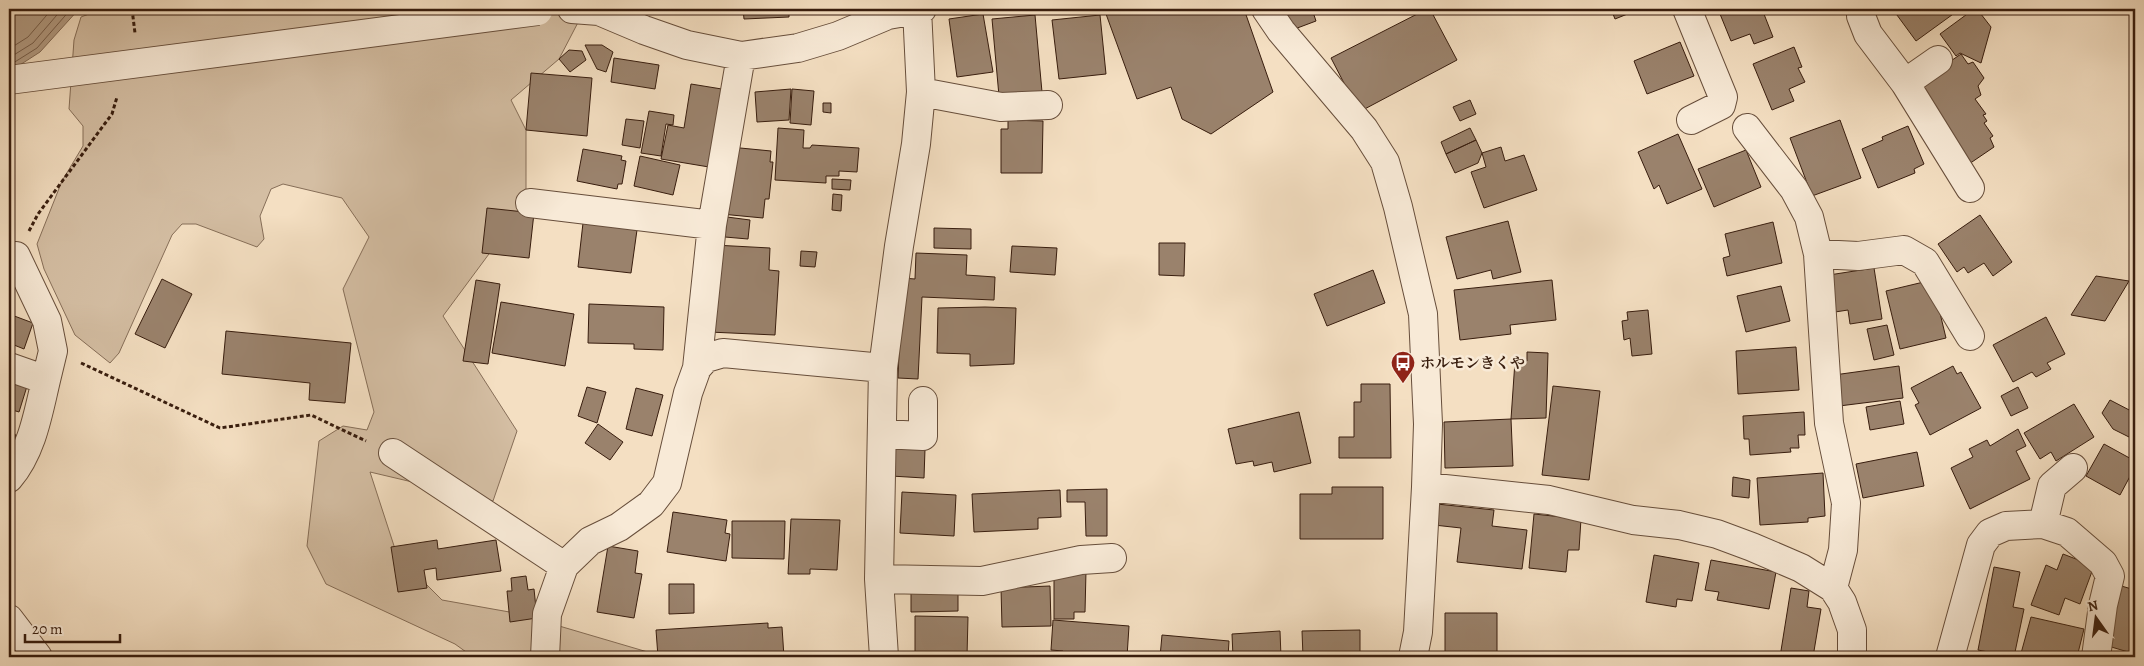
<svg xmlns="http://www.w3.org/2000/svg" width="2144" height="666" viewBox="0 0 2144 666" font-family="Alegreya,'Noto Serif JP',serif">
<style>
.green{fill:#d4bea3;stroke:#866e58}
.water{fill:#b49d85;stroke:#826a55}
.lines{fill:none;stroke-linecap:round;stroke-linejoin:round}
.shore{stroke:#765d4a;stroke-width:1}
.building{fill:#9a826c;stroke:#381d0e}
.minor-casing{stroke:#674e3b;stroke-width:30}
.path{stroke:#381d0e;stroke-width:3;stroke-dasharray:4 2.5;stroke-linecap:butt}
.minor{stroke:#f8ead7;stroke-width:28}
.minor-bridge-casing{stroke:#674e3b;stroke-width:30;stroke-linecap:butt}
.minor-bridge{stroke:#f8ead7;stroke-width:28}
.labels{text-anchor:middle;stroke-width:5;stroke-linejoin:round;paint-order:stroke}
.poi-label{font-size:15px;font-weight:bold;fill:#381d0e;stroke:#f8ead7;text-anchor:start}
</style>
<rect width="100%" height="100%" fill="#f4dfc2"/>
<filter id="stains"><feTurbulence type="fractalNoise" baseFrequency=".004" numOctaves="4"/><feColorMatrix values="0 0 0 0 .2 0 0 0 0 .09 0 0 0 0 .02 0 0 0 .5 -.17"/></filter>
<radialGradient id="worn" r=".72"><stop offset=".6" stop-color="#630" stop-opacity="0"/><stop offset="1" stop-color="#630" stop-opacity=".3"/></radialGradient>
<path class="green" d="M102,9H585L559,59L511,100L526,130V204L443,316L517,431L493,501L370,472L397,555L442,600L515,613L651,653L652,657H473L455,644L326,584L307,546L319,441L343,426L367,430L374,412L343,289L369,237L342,198L283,184L271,189L260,216L264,239L257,247L196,224H182L172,235L119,353L110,363L75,335L44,269L37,244L62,181L83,146V126L69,109L74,40L81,17Z"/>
<path class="water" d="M9,9H79L40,52L9,72Z"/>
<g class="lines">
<path class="shore" d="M9,49L28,37L52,9
M9,58L33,43L62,9
M10,65L37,48L71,9"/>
</g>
<path class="building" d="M743,9H789V17L744,19Z
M1122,9H1244L1273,92L1211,134L1182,119L1171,87L1137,99L1106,14Z
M1284,9H1312L1316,21L1292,30Z
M1427,9H1430L1457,60L1359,112L1331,58Z
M1611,9H1640L1615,19Z
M1733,9H1762L1773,37L1754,44L1750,34L1731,41L1720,14Z
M1897,9H1954L1956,12L1916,41L1894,11Z
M1974,9H1977L1991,27L1981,63L1960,53L1956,56L1940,34Z
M983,14L993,72L957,77L949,19Z
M1035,15L1042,92L999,96L992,19Z
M1100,15L1106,74L1059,79L1052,20Z
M1680,42L1694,76L1647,94L1634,61Z
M585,45H602L613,52L606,72L597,69Z
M1794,47L1802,67L1798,68L1805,82L1789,89L1794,101L1772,110L1753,64Z
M569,50L582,51L586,60L570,72L559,59Z
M1961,54L1968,64L1973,62L1984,78L1978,86L1981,95L1975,99L1986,114L1983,115L1987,121L1984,123L1993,136L1990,138L1994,147L1969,164L1919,88L1926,78Z
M614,58L659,65L655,89L611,82Z
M531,73L592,78L587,136L526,130Z
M691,84L734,91L721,169L661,159L668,125L684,128Z
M791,89L789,120L757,122L755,92Z
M792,89L814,91L811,125L790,123Z
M1470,100L1476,114L1460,121L1453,107Z
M823,103H831V113L823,112Z
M649,111L674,115L673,125L666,124L661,156L641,153Z
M626,119L644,121L640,148L622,145Z
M1008,120L1043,121L1042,173H1001V129H1008Z
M1840,120L1861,178L1812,196L1790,138Z
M1908,126L1924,164L1914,169L1915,173L1878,188L1862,149L1883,140L1882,137Z
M778,128L804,130L803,148H810L812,145L859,148L857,172L839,171V176H826V183L775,180Z
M1470,128L1476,140L1446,154L1441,142Z
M1678,134L1702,189L1667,204L1659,185L1654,189L1638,152Z
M1476,140L1482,153L1478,163L1455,173L1446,154Z
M730,147L771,151L770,162H773L769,199H765L763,218L721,214Z
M1501,147L1505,161L1524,155L1537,190L1484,208L1471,172L1486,167L1482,153Z
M583,149L622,156L621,160L626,161L622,184H618L617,189L577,181Z
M1746,150L1761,187L1714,207L1698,169Z
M640,156L680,165L673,195L634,186Z
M832,179L851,180L850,190L832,189Z
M833,194L842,195L841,211L832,210Z
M487,208L534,213L529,258L482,253Z
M1980,215L2012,262L1993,276L1984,263L1968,273L1964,267L1957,272L1938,244Z
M727,217L750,220L748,239L725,237Z
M1508,221L1521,272L1493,279L1491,270L1457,279L1446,237Z
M1773,222L1782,263L1727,276L1723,258L1730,256L1725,234Z
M583,223L637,230L631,273L578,267Z
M934,228L971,229V249L934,248Z
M1159,243H1185L1184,276L1159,275Z
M714,245L770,248L769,270L779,271L775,335L709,332Z
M1012,246L1057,248L1055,275L1010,272Z
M801,251L817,252L815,267L800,266Z
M916,253L967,255L966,275L995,277L994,300L922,297L918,379L898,378L902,278L915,279Z
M1874,268L1882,319L1850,324L1848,310L1835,312L1829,275Z
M1373,270L1385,303L1327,326L1314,294Z
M2096,276L2129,281L2105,321L2071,315Z
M162,279L192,294L165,348L135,334Z
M476,280L500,284L488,364L463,361Z
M1552,280L1556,320L1510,325L1511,334L1460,340L1454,290Z
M1932,280L1946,338L1900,349L1886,291Z
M1781,286L1790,321L1746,332L1737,296Z
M501,302L574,314L565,366L492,353Z
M589,304L664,307L663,350L634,349V344L588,343Z
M985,307L1016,308L1014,364L970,366V354L937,353L938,308Z
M1648,310L1652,354L1632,356L1630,338L1624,340L1622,321L1628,320L1627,312Z
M9,314L33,323L24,349L9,343Z
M2046,317L2065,354L2047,363L2051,369L2036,377L2032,372L2013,382L1993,345Z
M1887,325L1894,355L1874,360L1867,329Z
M226,331L351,343L345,403L309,400L310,383L222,374Z
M1796,347L1799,390L1738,394L1736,351Z
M1527,352L1548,353L1546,418L1511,419L1515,361H1527Z
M1899,366L1903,398L1839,406L1834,375Z
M1953,366L1957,374L1961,372L1981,408L1930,435L1915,405L1919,403L1911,388Z
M9,377L28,383L19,412L9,409Z
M1361,384H1390L1391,458H1339V437H1354V402H1361Z
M1553,386L1600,391L1589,480L1542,475Z
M587,387L606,392L597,423L578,416Z
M2018,387L2028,408L2011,416L2001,396Z
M636,388L663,395L652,436L626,429Z
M2110,400L2135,413V440L2113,429L2102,413Z
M1900,401L1904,424L1870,430L1866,407Z
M2074,404L2094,437L2056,461L2051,452L2040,459L2024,433Z
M1299,412L1311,463L1274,472L1272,462L1254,466L1253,461L1236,464L1228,429Z
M1804,412L1805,435H1798L1799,448H1790L1791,452L1750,455L1749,439H1744L1743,416Z
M1511,419L1513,466L1445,468L1444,422Z
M598,424L623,442L610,460L585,443Z
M2018,429L2026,446L2016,451L2030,479L1970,509L1951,468L1973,457L1969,449L1987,440L1990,446Z
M9,433L16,435L9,459Z
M2104,444L2135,461V467L2120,495L2086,476Z
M892,448L925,449L924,478L891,476Z
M1917,452L1924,486L1863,498L1856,464Z
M1823,473L1825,516L1808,518V522L1760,525L1757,478Z
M1733,477L1750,480L1749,498L1732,496Z
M1332,487H1383V539H1300V494H1332Z
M1107,489V536H1086L1085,502H1067V490Z
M1060,490L1061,517L1038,518V529L974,532L972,494Z
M902,492L956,495L954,536L900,533Z
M1437,504L1494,510L1492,526L1527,530L1522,569L1457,562L1461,528L1434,525Z
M673,512L727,520L725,533L730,534L726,561L667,552Z
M1534,514L1581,519L1579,550H1568L1566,572L1529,568Z
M791,519L840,520L837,570L810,569V574H788Z
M732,521H785L784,559L732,558Z
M437,540L438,549L496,540L501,571L437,580L436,568L424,570L427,588L398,592L391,547Z
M608,546L638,551L635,573L642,574L634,618L597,612Z
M2063,554L2094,566L2080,604L2065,598L2059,615L2031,605L2046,565L2057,570Z
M1654,555L1699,563L1692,601L1677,599L1676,607L1646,602Z
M1711,560L1776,572L1769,609L1717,600L1719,592L1705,590Z
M1994,567L2020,572L2013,607L2024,609L2014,657L1978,650Z
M1054,571H1086L1085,612H1074V619H1054Z
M526,576L528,590L534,589L537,618L510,622L507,591H512L511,578Z
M669,584H694V613L669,614Z
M2118,585L2135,590V654L2108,646Z
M1050,586L1051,626L1002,627L1001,588Z
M911,587L958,588V611L911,612Z
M1791,588L1809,591L1807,607L1821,609L1813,657H1780Z
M1445,613H1497V657H1445Z
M915,616L968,617L967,656H915Z
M2031,617L2084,629L2077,657H2020Z
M1053,620L1129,626L1127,657H1063V651L1051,650Z
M768,623V628L782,627L784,657H658L656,630Z
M1360,630V657H1303L1302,631Z
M1280,631L1281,657H1233L1232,634Z
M1162,635L1229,641L1228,657H1160Z"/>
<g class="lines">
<defs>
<path id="minor" d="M572,9L599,11L644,30L687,45L741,56L798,48L838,36L888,15L922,9
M1266,9L1281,31L1364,129L1385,162L1398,207L1423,314L1428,424L1426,487L1418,632L1413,657
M1687,9L1723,97L1721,105L1691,120
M1861,9V16L1868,34L1905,83L1970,188
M1905,83L1938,60
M921,92L1001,107L1048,105
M1747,128L1794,189L1809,217L1818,254
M530,203L712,225
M9,367L46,380L53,351L47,321L16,256
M697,368L712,225L741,56
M882,434L923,436V401
M393,453L564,566
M9,478C32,451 38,414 46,380
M1426,487L1549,500L1633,520L1679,525L1717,534L1752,547L1801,568L1833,588L1842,602L1852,630V657
M2043,524L2052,486L2073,468
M879,579L982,581L1081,560L1112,558
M1833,588L1843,550L1846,503L1829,423L1818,254L1858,256L1904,250L1925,262L1970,336
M9,619L38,657
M545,657L547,614L564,566L590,541L619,527L651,504L667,483L688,393L697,368L706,358L723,353L883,368
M884,657L879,579L883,368L899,246L916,144L921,92L917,9
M1950,657L1981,545L1990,533L2006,526L2043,524L2067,532L2103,563L2110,576L2103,605L2096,657"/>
</defs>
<use href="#minor" class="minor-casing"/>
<path class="path" d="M132,9L135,33
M29,231L38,214L112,114L117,97
M81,363L220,428L311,415L366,441"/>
<use href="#minor" class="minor"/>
<defs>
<path id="minor-bridge" d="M9,80L538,11"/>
</defs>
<use href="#minor-bridge" class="minor-bridge-casing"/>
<use href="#minor-bridge" class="minor-bridge"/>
</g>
<defs>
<symbol id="bus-pin" viewBox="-11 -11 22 30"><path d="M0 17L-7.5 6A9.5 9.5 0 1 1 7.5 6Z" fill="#8f2418" stroke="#f8ead7"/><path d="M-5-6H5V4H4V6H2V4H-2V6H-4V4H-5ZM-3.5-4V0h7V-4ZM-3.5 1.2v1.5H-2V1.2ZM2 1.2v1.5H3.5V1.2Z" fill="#fff"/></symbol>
</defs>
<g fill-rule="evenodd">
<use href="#bus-pin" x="1389" y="349" width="28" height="38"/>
</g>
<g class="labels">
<g class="poi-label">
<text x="1420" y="368">ホルモンきくや</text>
</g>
</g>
<rect width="2144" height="666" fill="none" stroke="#f4dfc2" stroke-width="30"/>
<rect x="10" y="10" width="2124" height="646" fill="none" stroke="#381d0e" stroke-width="2.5"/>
<rect x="15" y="15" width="2114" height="636" fill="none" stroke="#381d0e"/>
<g transform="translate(2096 618) rotate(346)" stroke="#f8ead7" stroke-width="4" paint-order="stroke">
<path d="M0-4L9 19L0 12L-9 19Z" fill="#381d0e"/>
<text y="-8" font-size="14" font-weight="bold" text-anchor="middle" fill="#381d0e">N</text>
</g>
<path d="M25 634v8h95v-8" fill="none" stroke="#381d0e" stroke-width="2.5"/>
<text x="32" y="634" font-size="15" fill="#381d0e" stroke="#f8ead7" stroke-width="4" paint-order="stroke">20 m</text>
<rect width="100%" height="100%" filter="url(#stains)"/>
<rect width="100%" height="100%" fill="url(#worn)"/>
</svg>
